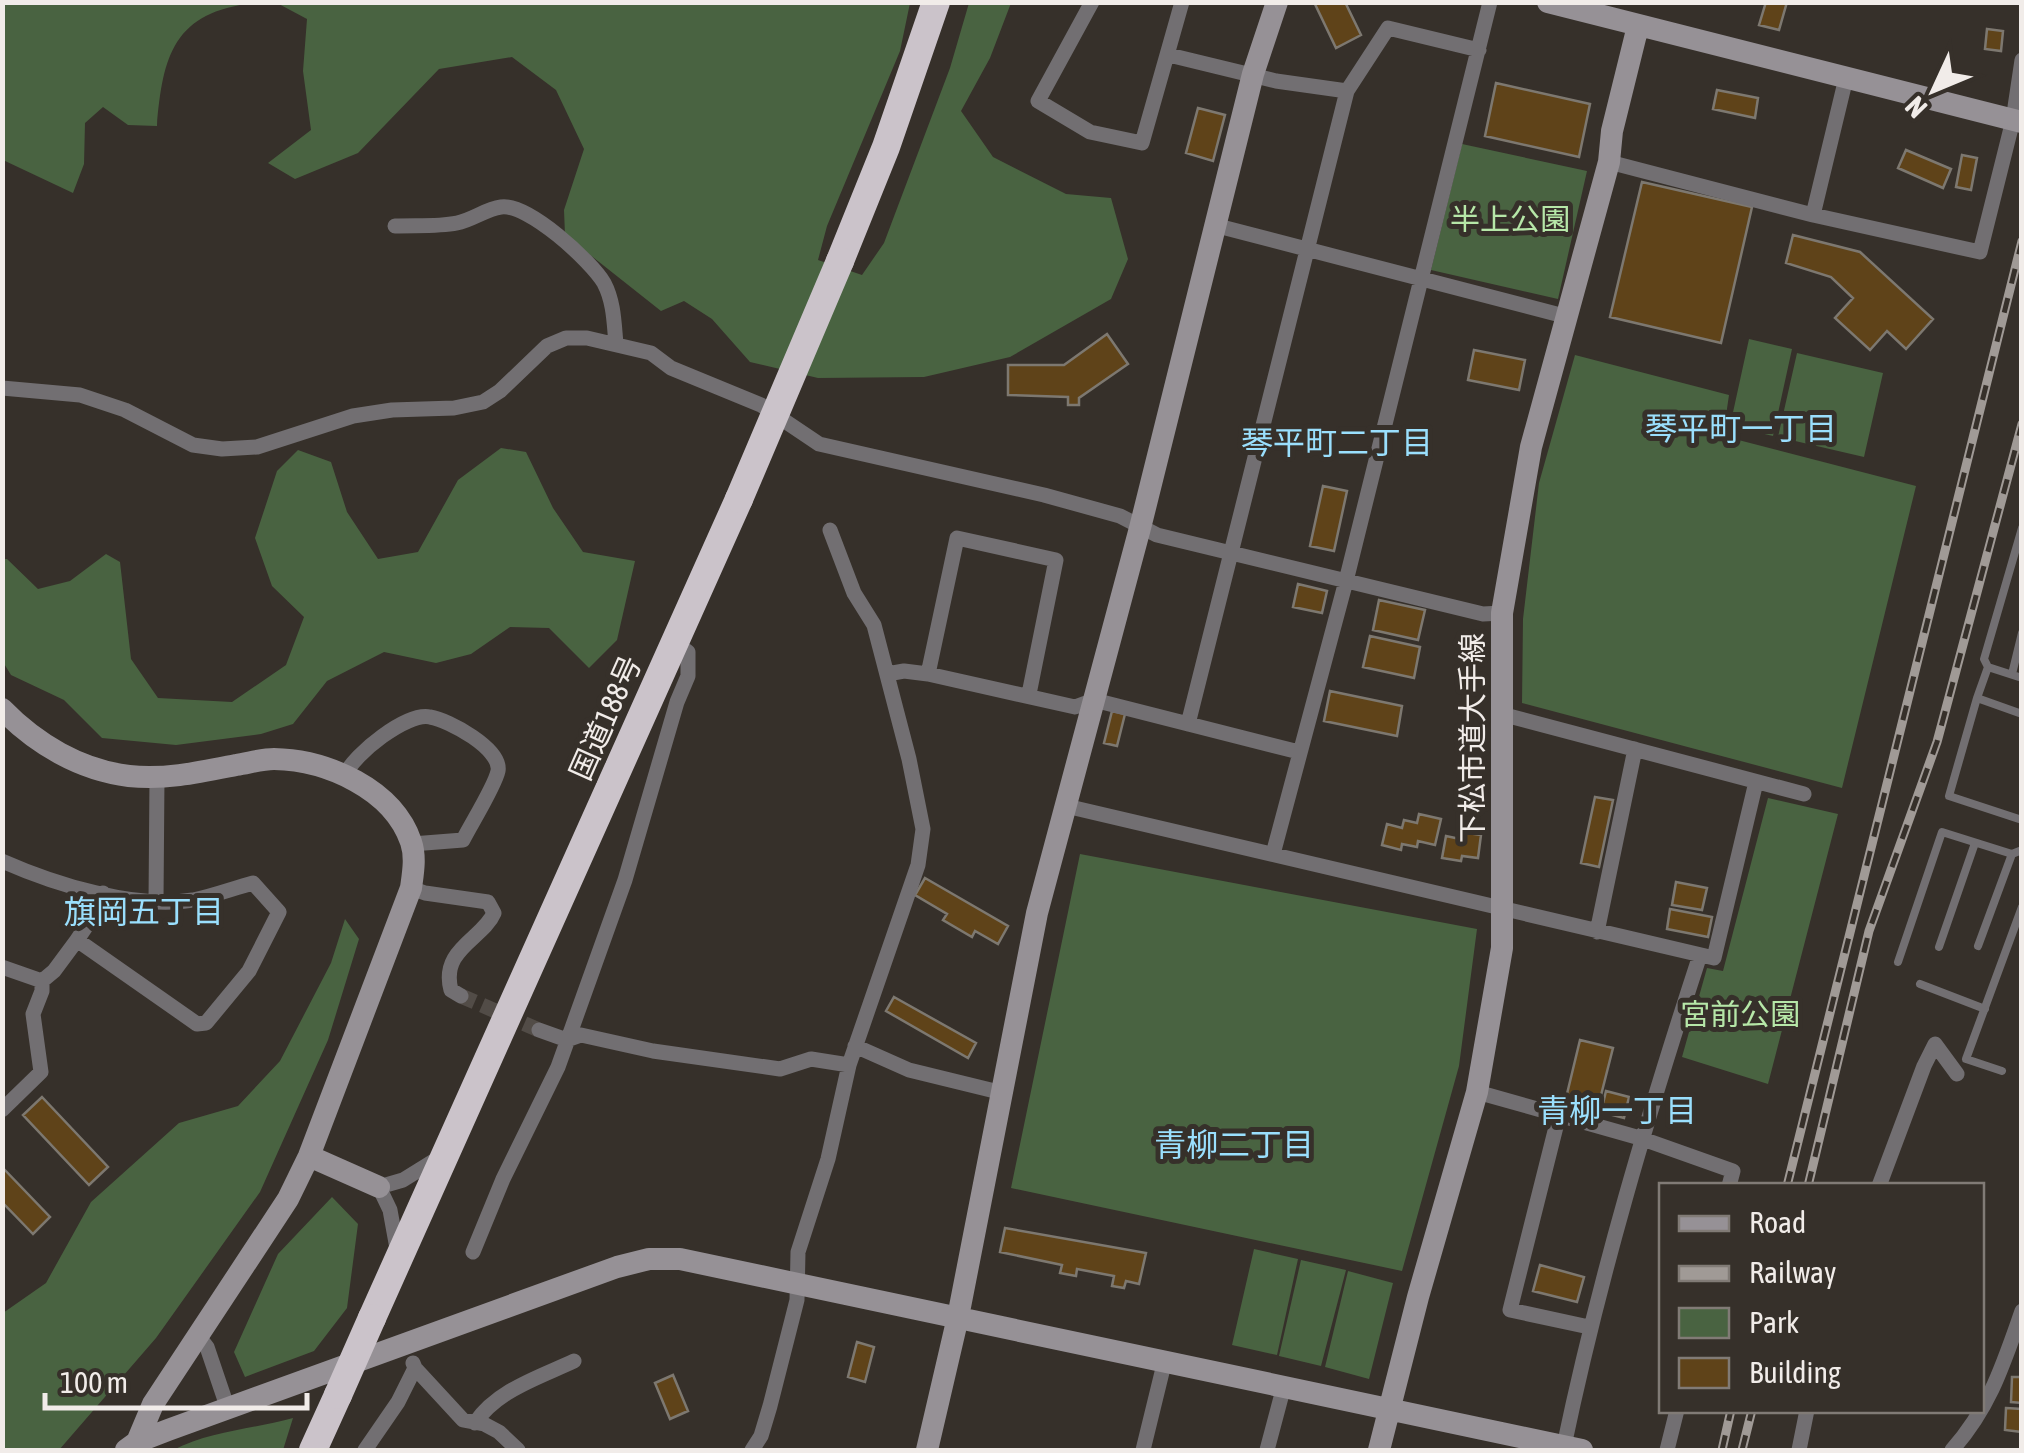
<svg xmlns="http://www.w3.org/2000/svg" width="2024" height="1453" viewBox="0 0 2024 1453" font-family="'Asap Condensed','Noto Sans JP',sans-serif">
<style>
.green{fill:#496341}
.building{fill:#5f4319;stroke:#7d7870;stroke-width:2.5}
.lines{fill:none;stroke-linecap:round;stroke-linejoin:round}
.street-tunnel{stroke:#524c47;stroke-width:15;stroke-dasharray:15 8;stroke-linecap:butt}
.lane{stroke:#726f72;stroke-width:8}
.street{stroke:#726f72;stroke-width:15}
.secondary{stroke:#969196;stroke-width:22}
.highway{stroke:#cbc3ca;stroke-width:28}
.rail-casing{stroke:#a09a96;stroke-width:9}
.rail{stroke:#36302a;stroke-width:5;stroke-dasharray:15;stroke-linecap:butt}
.highway-bridge{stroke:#cbc3ca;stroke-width:28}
.labels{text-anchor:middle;stroke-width:10;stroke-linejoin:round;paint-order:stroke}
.park-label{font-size:30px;fill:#b6e7a8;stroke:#36302a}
.street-label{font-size:30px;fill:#f1ece9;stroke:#36302a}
.neighbourhood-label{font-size:32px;fill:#9adffd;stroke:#36302a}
</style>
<rect width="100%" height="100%" fill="#36302a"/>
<path class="green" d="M2,3L3,2L254,3C174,12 163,55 157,126L128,125L103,107L85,123L84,164L73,193L3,160Z
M277,3H910L900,51L827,226L818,260L862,275L884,243L950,68L969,3H1011L990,58L961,111L993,157L1066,194L1111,198L1128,259L1111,299L1010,357L924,377L818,378L750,362L712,319L684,301L661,311L565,235L564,210L584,149L556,90L512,57L439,69L358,153L295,179L268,163L311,130L303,71L307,19Z
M1462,144L1587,171L1558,299L1431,270Z
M1749,339L1792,349L1773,436L1730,426Z
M1797,353L1883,373L1864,457L1778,437Z
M1575,355L1729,395L1723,436L1916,486L1842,788L1522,703L1523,619L1539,483Z
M501,448L526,452L553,508L583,552L635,561L617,640L589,668L549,628L510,627L471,654L436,663L384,652L327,681L293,724L261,734L176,745L102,738L64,700L11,675L3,662V559H7L38,589L70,581L106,554L120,562L131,659L158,698L232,702L286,665L304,617L272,586L255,538L277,471L298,450L331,462L347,512L378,559L418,552L458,480Z
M1768,798L1838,814L1768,1084L1682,1057L1707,968L1723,971Z
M1080,854L1477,929L1459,1066L1402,1271L1011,1188Z
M345,919L359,939L328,1040L260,1192L156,1338L59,1450H3V1313L46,1283L91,1202L179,1123L238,1106L280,1061L331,963Z
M332,1197L358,1224L347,1308L314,1351L245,1377L234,1352L278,1254Z
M1254,1249L1298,1259L1277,1355L1232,1345Z
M1301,1260L1346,1270L1321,1366L1279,1356Z
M1348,1271L1393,1283L1369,1379L1325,1367Z
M293,1418L283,1450H173C210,1431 253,1429 293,1418Z"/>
<path class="building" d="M1314,2H1345L1361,35L1336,48Z
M1766,2H1787L1779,30L1759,25Z
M1987,29L2003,31L2001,51L1985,49Z
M1496,83L1590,104L1579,157L1485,136Z
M1717,90L1758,98L1755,118L1713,109Z
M1198,108L1225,115L1213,161L1186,153Z
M1906,150L1951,169L1943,188L1898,168Z
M1962,155L1977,158L1971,190L1956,187Z
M1642,182L1752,207L1721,343L1610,317Z
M1793,235L1860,252L1933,319L1906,349L1887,331L1870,350L1835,318L1853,298L1831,277L1786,263Z
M1107,334L1128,364L1079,398V405H1068V397L1008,395V365H1064Z
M1474,350L1525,360L1519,390L1468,380Z
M1323,486L1347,491L1334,551L1310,546Z
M1298,584L1327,591L1322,613L1293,607Z
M1379,600L1425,610L1418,640L1373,630Z
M1370,636L1420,647L1414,678L1363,667Z
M1330,691L1402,706L1397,736L1324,721Z
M1112,711L1125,714L1117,746L1104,743Z
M1595,797L1613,800L1599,867L1581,863Z
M1419,814L1441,819L1435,845L1418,841L1417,847L1402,844L1401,850L1382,845L1387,824L1402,828L1404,820L1417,823Z
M1461,832L1481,835L1478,858L1462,856L1461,861L1442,858L1446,836L1460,839Z
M925,878L1008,926L998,944L975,931L972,937L943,920L947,914L915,895Z
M1676,882L1707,888L1702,910L1672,905Z
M1670,909L1712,917L1708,937L1667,929Z
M894,997L976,1043L968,1058L886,1011Z
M1580,1040L1613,1048L1598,1107L1566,1098Z
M1606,1091L1629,1097L1624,1118L1601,1112Z
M42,1097L108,1167L89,1185L23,1115Z
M2,1167L50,1217L33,1234L2,1202Z
M1005,1228L1146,1253L1139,1284L1126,1281L1124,1288L1112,1286L1114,1276L1077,1269L1076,1276L1060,1273L1062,1265L1000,1252Z
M1540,1265L1584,1277L1577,1302L1533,1291Z
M857,1342L874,1347L865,1382L848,1377Z
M673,1375L688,1411L670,1419L655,1383Z
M2012,1377H2022V1403L2011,1402Z
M2006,1408L2022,1409V1432L2005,1430Z"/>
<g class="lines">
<path class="street-tunnel" d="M461,996L539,1030"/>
<path class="lane" d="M2022,528L1984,659L1988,667L1977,698L2022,714
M1988,667L2022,678
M2012,674L2022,633
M1977,698L1949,796L2022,820
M1978,946L2012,854
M1939,947L1975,843
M1898,962L1942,832L2012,854L2022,850
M1920,984L1985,1009
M2002,1071L1966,1059L2022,907"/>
<path class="street" d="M1092,2L1038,101L1090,132L1142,143L1182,2
M1169,55L1276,81L1347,91L1388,28L1479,50
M1609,162L1813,215L1980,252L2013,120L2022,60
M1813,215L1846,78
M1214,225L1568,317
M395,226C415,225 437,227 457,223C472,220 486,209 501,207C528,203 591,261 604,283C614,302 614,323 616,344
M2,388L80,395L125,410L193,445L222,449L257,447L353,416L392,410L454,408L483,402L500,391L547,346L566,338H587L651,353L671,368L761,405L819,444L1044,495L1120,516L1157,535L1483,614L1502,613
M887,674L904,671L928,674L1075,707L1094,700L1299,752
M928,674L957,538L1056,560L1029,694
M1505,715L1804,794
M1188,724L1347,91
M345,775C354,754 407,712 430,717C449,720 502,749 498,771C495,786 471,824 463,840L412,844
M1066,806L1714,958L1756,782
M1273,854L1346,581L1490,2
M2,861C54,884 136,910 193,900C213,896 234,888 253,883L279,912L249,971L206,1023L197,1024L77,940L54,971L42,981L2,967
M411,888L425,893L488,902L494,913C483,939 440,949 451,990L461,996
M156,901L157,777
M1597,932L1635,749
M77,940L99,907L103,893
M539,1030L567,1040L581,1035L653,1051L780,1069L811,1059L849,1065
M855,1046L909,1070L1003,1093
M1477,1092L1640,1138L1733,1171L1729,1186
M2,1110L41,1072L33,1014L42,991V981
M1559,1115L1510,1310L1589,1327
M1879,1186L1924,1066L1935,1044L1957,1074
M473,1252L503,1179L558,1067L625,880L677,702L688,676V652L676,643
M398,1254L390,1210L379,1187L403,1180L440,1157
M200,1338L207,1347L228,1409
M415,1368L463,1420L484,1424L499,1432L518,1450
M475,1423C497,1390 540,1377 574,1361
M1564,1446C1599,1279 1647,1117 1700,955
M365,1450L398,1402L415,1368L413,1363
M752,1450L761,1436L770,1406L797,1300L798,1252L828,1159L849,1065L918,865L923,829L909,759L874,625L854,593L830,530
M1143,1450L1165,1360
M1267,1450L1284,1386
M1667,1450L1677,1410
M1799,1450L1807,1410
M1952,1450C1990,1407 2003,1365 2022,1311"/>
<path class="secondary" d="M1548,2L2022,122
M2,709C36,744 80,770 129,776C166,780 201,772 236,765C249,763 262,759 274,759C327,760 393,789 411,842C416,857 413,873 411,888L309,1156L288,1199L153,1404L137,1442
M309,1156L379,1187
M126,1450L137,1442L168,1430L617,1267L649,1259H680L1582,1450
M927,1450L958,1317L1037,913L1140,528L1253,74L1277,2
M1379,1450L1418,1297L1477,1092L1502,948V613L1531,447L1609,162L1612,131L1638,26"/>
<path class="highway" d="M840,261L886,147L936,2
M372,1318L739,499
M313,1450L338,1395"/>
<defs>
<path id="rail" d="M1787,1186L2022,241
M1808,1186L1869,931L1937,742L2022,424
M1722,1450L1731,1410
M1742,1450L1752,1410"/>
</defs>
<use href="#rail" class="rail-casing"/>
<use href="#rail" class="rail"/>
<path class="highway-bridge" d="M739,499L840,261
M338,1395L372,1318"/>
</g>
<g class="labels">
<g class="park-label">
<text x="1510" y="230">半上公園</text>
<text x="1740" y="1025">宮前公園</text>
</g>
<g class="street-label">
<text transform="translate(606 718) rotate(-66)" y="10">国道188号</text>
<text transform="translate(1473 738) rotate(-90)" y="10">下松市道大手線</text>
</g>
<g class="neighbourhood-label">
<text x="1741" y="440">琴平町一丁目</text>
<text x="1337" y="454">琴平町二丁目</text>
<text x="144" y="923">旗岡五丁目</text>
<text x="1617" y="1122">青柳一丁目</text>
<text x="1234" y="1156">青柳二丁目</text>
</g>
</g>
<rect width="2024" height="1453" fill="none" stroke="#f1ece9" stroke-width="10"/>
<rect x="1659" y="1183" width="325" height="230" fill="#36302a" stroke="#817b76" stroke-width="2.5"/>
<rect x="1679" y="1216" width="50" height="15" fill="#969196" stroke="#817b76" stroke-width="2.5"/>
<text x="1749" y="1233" font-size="30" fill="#f1ece9">Road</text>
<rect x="1679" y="1266" width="50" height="15" fill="#a09a96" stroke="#817b76" stroke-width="2.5"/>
<text x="1749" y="1283" font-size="30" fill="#f1ece9">Railway</text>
<rect x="1679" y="1308" width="50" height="30" fill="#496341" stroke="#817b76" stroke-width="2.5"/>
<text x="1749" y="1333" font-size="30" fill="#f1ece9">Park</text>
<rect x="1679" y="1358" width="50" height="30" fill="#5f4319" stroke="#817b76" stroke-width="2.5"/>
<text x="1749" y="1383" font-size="30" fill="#f1ece9">Building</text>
<g transform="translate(1934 90) rotate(226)" stroke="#36302a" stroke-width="8" paint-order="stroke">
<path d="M0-8L18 38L0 25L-18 38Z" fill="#f1ece9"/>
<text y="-15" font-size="28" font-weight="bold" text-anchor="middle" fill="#f1ece9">N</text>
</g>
<path d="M45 1393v15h262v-15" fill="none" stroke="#f1ece9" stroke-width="5"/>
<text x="60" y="1393" font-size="30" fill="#f1ece9" stroke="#36302a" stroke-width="8" paint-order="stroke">100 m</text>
</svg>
